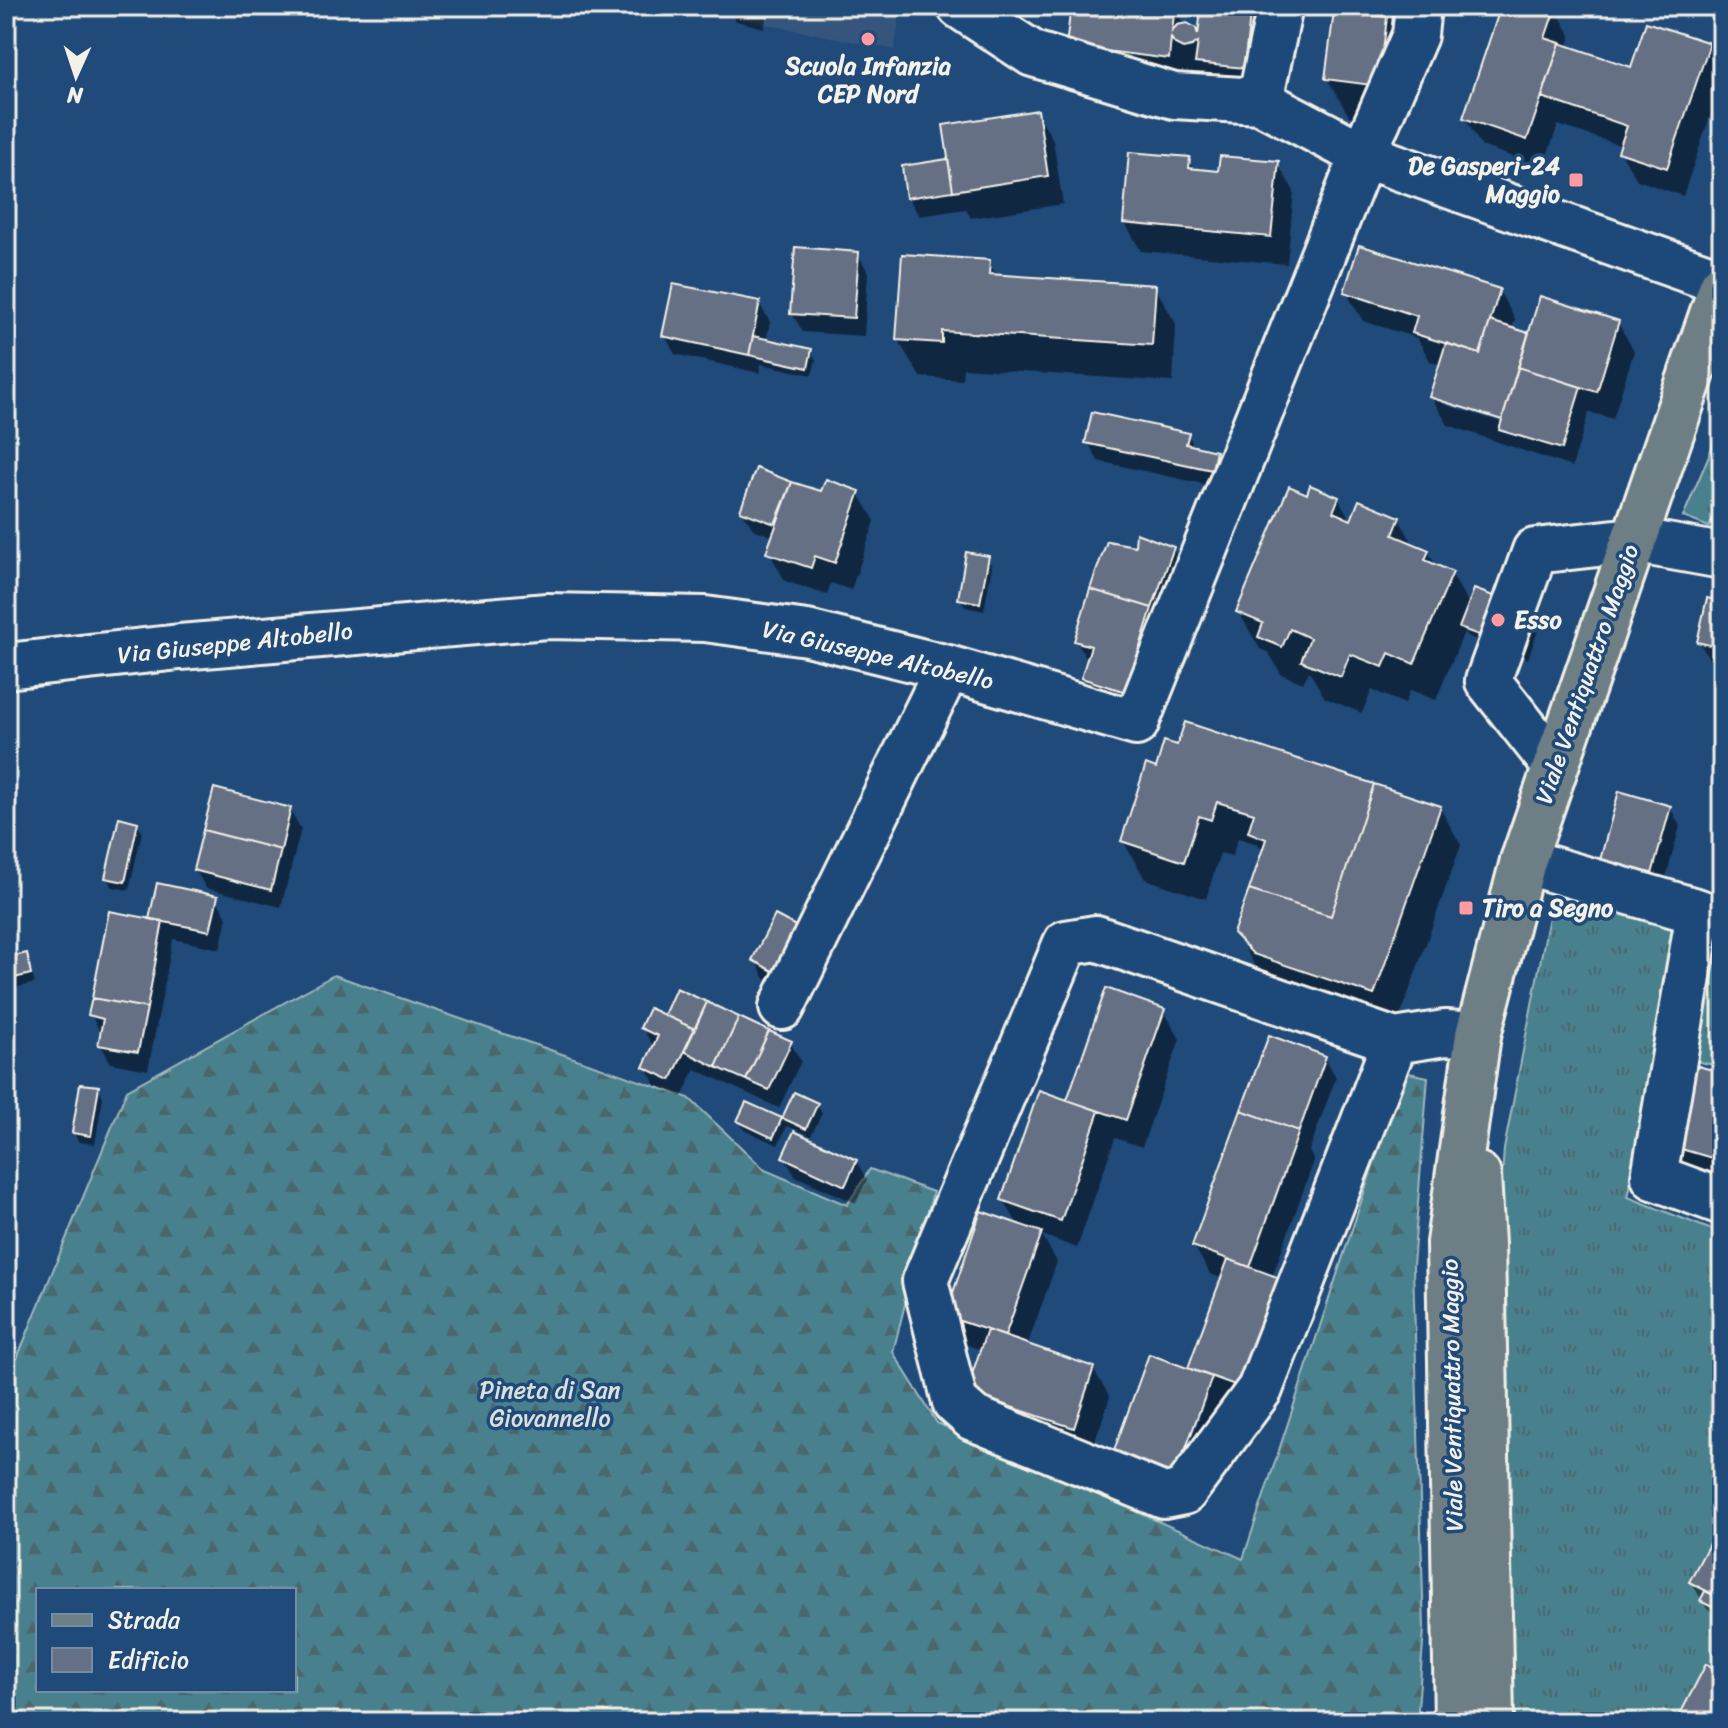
<svg xmlns="http://www.w3.org/2000/svg" width="1728" height="1728" viewBox="0 0 1728 1728" font-family="Sriracha,sans-serif">
<style>
.built{fill:#34557d}
.grass{fill:url(#grass-tufts);stroke:#9fb8bb;stroke-width:2}
.forest{fill:url(#forest-firs);stroke:#9fb8bb;stroke-width:2;fill-rule:evenodd}
.shadow{fill:#0007;fill-rule:evenodd}
.building{fill:#656f85;stroke:#f4f1e8;stroke-width:2}
.lines{fill:none;stroke-linecap:round;stroke-linejoin:round}
.minor-casing{stroke:#f4f1e8;stroke-width:50}
.major-casing{stroke:#f4f1e8;stroke-width:50}
.minor{stroke:#1f4a7a;stroke-width:44}
.major{stroke:#6d7e84;stroke-width:44}
.poi-dot{fill:#ff9aa2;stroke:#1f4a7a;stroke-width:3}
.labels{text-anchor:middle;stroke-width:7;stroke-linejoin:round;paint-order:stroke}
.poi-label{font-size:24px;font-weight:bold;fill:#f4f1e8;stroke:#1f4a7a;text-anchor:start}
.street-label{font-size:24px;fill:#f4f1e8;stroke:#1f4a7a}
.park-label{font-size:24px;fill:#dae0da;stroke:#1f4a7a}
</style>
<defs>
<pattern id="grass-tufts" width="24" height="20" patternUnits="userSpaceOnUse" patternTransform="scale(2)"><rect width="24" height="20" fill="#4a808e"/><path d="M3 7l-1-3M5 7V3M7 7l1-3M15 17l-1-3M17 17v-4M19 17l1-3" fill="none" stroke="#4a676e"/></pattern>
<pattern id="forest-firs" width="22" height="20" patternUnits="userSpaceOnUse" patternTransform="scale(2)"><rect width="22" height="20" fill="#4a808e"/><path d="M5 1l3.5 6h-7zM16 11l3.5 6h-7z" fill="#4a676e"/></pattern>
</defs>
<rect width="100%" height="100%" fill="#1f4a7a"/>
<filter id="ink" filterUnits="userSpaceOnUse"><feTurbulence type="fractalNoise" baseFrequency=".0125" numOctaves="2"/><feDisplacementMap in="SourceGraphic" scale="16" xChannelSelector="R" yChannelSelector="G"/><feConvolveMatrix kernelMatrix="1 2 1 2 8 2 1 2 1" color-interpolation-filters="sRGB"/></filter>
<g filter="url(#ink)">
<path class="built" d="M676,6H901L895,50Z"/>
<path class="grass" d="M1722,424V515L1716,513L1709,527L1683,517Z
M1553,896L1679,926L1675,952L1722,964V1067L1661,1053L1628,1197L1722,1234V1722H1514L1502,1176L1504,1149Z"/>
<path class="forest" d="M334,975L689,1098L765,1170L847,1205L870,1169L933,1192L893,1352L937,1423L1243,1559L1404,1072L1428,1077L1413,1266L1424,1630L1417,1722H6V1385L127,1090ZM38,1590H294V1690H38Z"/>
<path class="shadow" d="M678,6H722L719,16Z
M725,6H766L768,10L764,28L736,21L728,7Z
M1073,6L1174,8L1184,25L1200,39L1249,17L1271,55L1219,100L1199,82L1192,71L1189,96L1090,83Z
M1352,6H1416L1413,29L1390,26L1408,57L1399,123L1349,116L1327,79L1357,15Z
M1503,6L1555,8L1571,36L1567,48L1632,70L1708,45L1722,69V81L1683,196L1637,180L1620,151L1622,146L1558,125L1543,167L1481,146L1465,118Z
M1037,112L1053,140L1063,204L971,218L966,209L919,216L908,197L947,161L952,168Z
M1188,159L1195,171L1220,173L1277,163L1294,191L1287,264L1141,251L1125,223Z
M858,254L868,272L864,336L803,332L792,314Z
M989,262L997,276L1155,287L1176,324L1173,382L963,368L962,380L920,377L898,340Z
M1499,291L1515,319L1512,330L1530,335L1618,323L1634,351L1613,419L1589,412L1572,467L1448,425L1431,397L1441,365L1430,361L1417,338L1363,321L1346,292ZM1444,400L1504,418V423L1443,404Z
M759,303L770,322L766,341L811,351L816,360L812,375L761,364L759,373L675,354L665,336Z
M1188,434L1195,448L1215,452L1226,471L1222,488L1098,461L1088,442Z
M791,483L823,494L858,492L875,521L851,590L831,583L827,595L785,581L769,552L774,537L753,529L742,511Z
M1308,496L1338,498L1352,523L1399,519L1415,547L1428,552L1436,566L1451,573L1470,606L1536,614L1541,622L1528,659L1467,636L1464,632L1436,700L1410,690L1405,704L1372,690L1362,713L1325,698L1309,671L1303,683L1281,674L1269,653L1260,649L1238,611Z
M1137,549H1173L1183,568L1137,710L1094,697L1083,678L1087,660L1076,641Z
M987,558L992,566L984,611L965,607L960,598Z
M1722,603V663L1710,660L1699,642Z
M1147,767L1440,808L1461,845L1395,1031L1258,971L1236,933L1263,854L1258,844L1238,838L1232,856L1220,853L1206,899L1145,879L1123,841Z
M1670,807L1680,826L1662,892L1613,879L1602,860Z
M290,810L301,829L281,907L206,888L195,869Z
M137,823L142,832L129,890L112,887L107,878Z
M216,898L227,917L220,949L173,939L148,1070L111,1063L100,1044L102,1035L91,1015L151,921Z
M776,918L795,994L765,979L755,960Z
M26,956L35,983L7,990L6,960Z
M1164,1011L1180,1039L1142,1147L1115,1138L1077,1248L1042,1235L1057,1262L1027,1346L1093,1369L1110,1397L1090,1456L968,1392L982,1350L964,1344L948,1316L1019,1226L1003,1200L1068,1102Z
M642,1028L790,1042L801,1061L779,1108L695,1069L682,1097L656,1085L645,1067L654,1047Z
M1325,1058L1336,1077L1309,1151L1314,1161L1272,1277L1284,1281L1191,1505L1131,1484L1190,1371L1223,1279L1210,1274L1194,1246ZM1203,1396H1207L1173,1488L1170,1487Z
M1722,1075V1183L1690,1174L1674,1146Z
M98,1088L103,1097L95,1144L79,1142L74,1133Z
M795,1094L817,1104L822,1113L811,1136L787,1126L778,1145L744,1130L739,1121L747,1104L783,1121Z
M784,1157L856,1161L867,1180L856,1203L795,1176Z
M1722,1523V1617L1707,1609L1691,1582Z"/>
<path class="building" d="M1071,6H1175L1172,31L1177,25L1187,23L1196,28L1198,35L1201,10L1250,15L1244,68L1195,63L1198,42L1192,46L1183,48L1175,44L1171,38L1169,59L1066,46Z
M1352,6H1373L1363,14L1387,17L1379,86L1325,79L1334,11L1358,13Z
M1501,6H1556L1545,38L1560,43L1527,140L1463,118Z
M1646,22L1710,43L1667,168L1618,152L1627,126L1542,97L1560,43L1631,67Z
M1038,110L1048,176L953,191L943,125Z
M1129,152L1190,157L1189,168L1218,171L1220,156L1279,161L1271,237L1123,223Z
M948,159L953,191L906,198L902,166Z
M1359,245L1500,289L1480,354L1412,333L1417,316L1344,292Z
M795,247L859,252L854,318L790,314Z
M902,254L990,260L989,274L1156,285L1152,345L942,331V343L896,340Z
M673,284L760,301L749,355L662,336Z
M1540,296L1619,321L1597,392L1518,367Z
M1490,321L1529,333L1502,420L1429,397L1446,343L1480,354Z
M753,336L812,349L808,368L749,355Z
M1518,367L1581,387L1562,449L1499,430Z
M1092,412L1189,433L1186,444L1216,451L1212,470L1085,443Z
M756,468L792,482L775,524L740,511Z
M826,479L860,491L835,563L815,556L811,568L766,553L792,482L821,491Z
M1310,485L1339,497L1333,512L1351,520L1359,500L1400,517L1393,535L1429,550L1425,560L1453,572L1414,664L1389,653L1383,667L1350,654L1341,677L1301,661L1310,638L1290,629L1282,647L1258,637L1263,623L1236,612L1289,486L1307,494Z
M1136,533L1174,547L1152,608L1090,589L1107,541L1135,546Z
M966,552L989,556L980,603L958,599Z
M1090,589L1152,608L1126,692L1081,678L1091,646L1074,641Z
M1474,589L1537,612L1523,651L1459,628Z
M1707,598L1722,601V648L1697,642Z
M1185,722L1374,784L1331,916L1249,890L1266,839L1248,832L1254,813L1217,802L1211,820L1199,816L1184,862L1121,841L1146,764L1156,768L1164,741L1177,745Z
M1374,784L1441,806L1374,995L1253,954L1233,933L1249,890L1331,916Z
M214,788L291,808L281,850L203,830Z
M1619,791L1671,806L1652,874L1600,860Z
M119,817L138,822L125,882L105,878Z
M203,830L281,850L271,890L193,870Z
M157,883L218,896L210,931L149,919Z
M109,911L163,921L147,1008L92,998Z
M775,915L807,932L784,977L752,960Z
M27,953L31,974L6,980V958Z
M676,988L707,1002L695,1029L664,1015Z
M1106,988L1165,1009L1126,1120L1067,1100Z
M92,998L147,1008L138,1052L98,1045L103,1019L88,1015Z
M707,1002L739,1017L716,1067L684,1051Z
M649,1008L695,1029L671,1080L643,1067L658,1036L640,1028Z
M739,1017L769,1031L746,1080L716,1067Z
M769,1031L792,1041L769,1090L746,1080Z
M1269,1035L1326,1056L1299,1131L1241,1110Z
M1695,1065L1722,1073V1161L1671,1146Z
M80,1084L99,1086L91,1136L72,1133Z
M1039,1090L1099,1111L1061,1221L1001,1200Z
M794,1092L818,1103L806,1129L782,1118Z
M746,1102L782,1118L773,1138L737,1121Z
M1241,1110L1299,1131L1250,1267L1192,1246Z
M794,1131L857,1160L845,1186L782,1157Z
M981,1211L1042,1232L1005,1336L945,1316Z
M1228,1259L1285,1280L1246,1389L1188,1368Z
M987,1330L1094,1367L1074,1428L966,1392Z
M1149,1354L1212,1377L1175,1478L1112,1456Z
M1722,1519V1599L1689,1582Z
M1705,1591L1722,1599V1612L1700,1601Z
M1706,1664L1722,1672V1722H1676Z"/>
<g class="lines">
<defs>
<path id="minor" d="M960,6L1033,54L1174,96L1260,101L1363,155L1722,282
M1260,101L1280,6
M6,666L180,647L547,616L705,619L807,633L948,668L1136,723L1363,155L1415,35L1418,6
M1555,766L1488,681L1535,551L1633,540L1722,556
M1523,861L1699,912L1654,1177L1722,1202
M782,1007L948,668
M1395,1041L1096,938L1066,943L925,1281L955,1402L973,1418L1164,1496L1184,1492L1260,1389L1395,1041L1445,1033L1478,1035"/>
<path id="major" d="M1478,1175L1482,1244L1491,1722
M1457,1722L1449,1243L1478,1035L1523,861L1722,286"/>
</defs>
<use href="#minor" class="minor-casing"/>
<use href="#major" class="major-casing"/>
<use href="#minor" class="minor"/>
<use href="#major" class="major"/>
</g>
</g>
<g class="poi-dot">
<circle cx="868" cy="39" r="8"/>
<rect x="1568" y="172" width="16" height="16" rx="4"/>
<circle cx="1498" cy="620" r="8"/>
<rect x="1458" y="900" width="16" height="16" rx="4"/>
</g>
<g class="labels">
<g class="poi-label">
<text x="868" y="74" text-anchor="middle">Scuola Infanzia<tspan x="868" dy="28">CEP Nord</tspan></text>
<text x="1560" y="174" text-anchor="end">De Gasperi-24<tspan x="1560" dy="28">Maggio</tspan></text>
<text x="1514" y="628">Esso</text>
<text x="1482" y="916">Tiro a Segno</text>
</g>
<g class="street-label">
<text transform="translate(235 643) rotate(-6)" y="8">Via Giuseppe Altobello</text>
<text transform="translate(878 655) rotate(13)" y="8">Via Giuseppe Altobello</text>
<text transform="translate(1587 674) rotate(-71)" y="8">Viale Ventiquattro Maggio</text>
<text transform="translate(1452 1395) rotate(-91)" y="8">Viale Ventiquattro Maggio</text>
</g>
<g class="park-label">
<text x="550" y="1398">Pineta di San<tspan x="550" dy="28">Giovannello</tspan></text>
</g>
</g>
<rect width="1728" height="1728" fill="none" stroke="#1f4a7a" stroke-width="32"/>
<rect x="16" y="16" width="1696" height="1696" fill="none" stroke="#f4f1e8" stroke-width="3" filter="url(#ink)"/>
<rect x="36" y="1588" width="260" height="104" fill="#1f4a7a" stroke="#748da6" stroke-width="2"/>
<rect x="52" y="1614" width="40" height="12" fill="#6d7e84" stroke="#748da6" stroke-width="2"/>
<text x="108" y="1628" font-size="24" fill="#f4f1e8">Strada</text>
<rect x="52" y="1648" width="40" height="24" fill="#656f85" stroke="#748da6" stroke-width="2"/>
<text x="108" y="1668" font-size="24" fill="#f4f1e8">Edificio</text>
<g transform="translate(76 76) rotate(183)" stroke="#1f4a7a" stroke-width="6" paint-order="stroke">
<path d="M0-6L14 30L0 20L-14 30Z" fill="#f4f1e8"/>
<text y="-12" font-size="22" font-weight="bold" text-anchor="middle" fill="#f4f1e8">N</text>
</g>
</svg>
